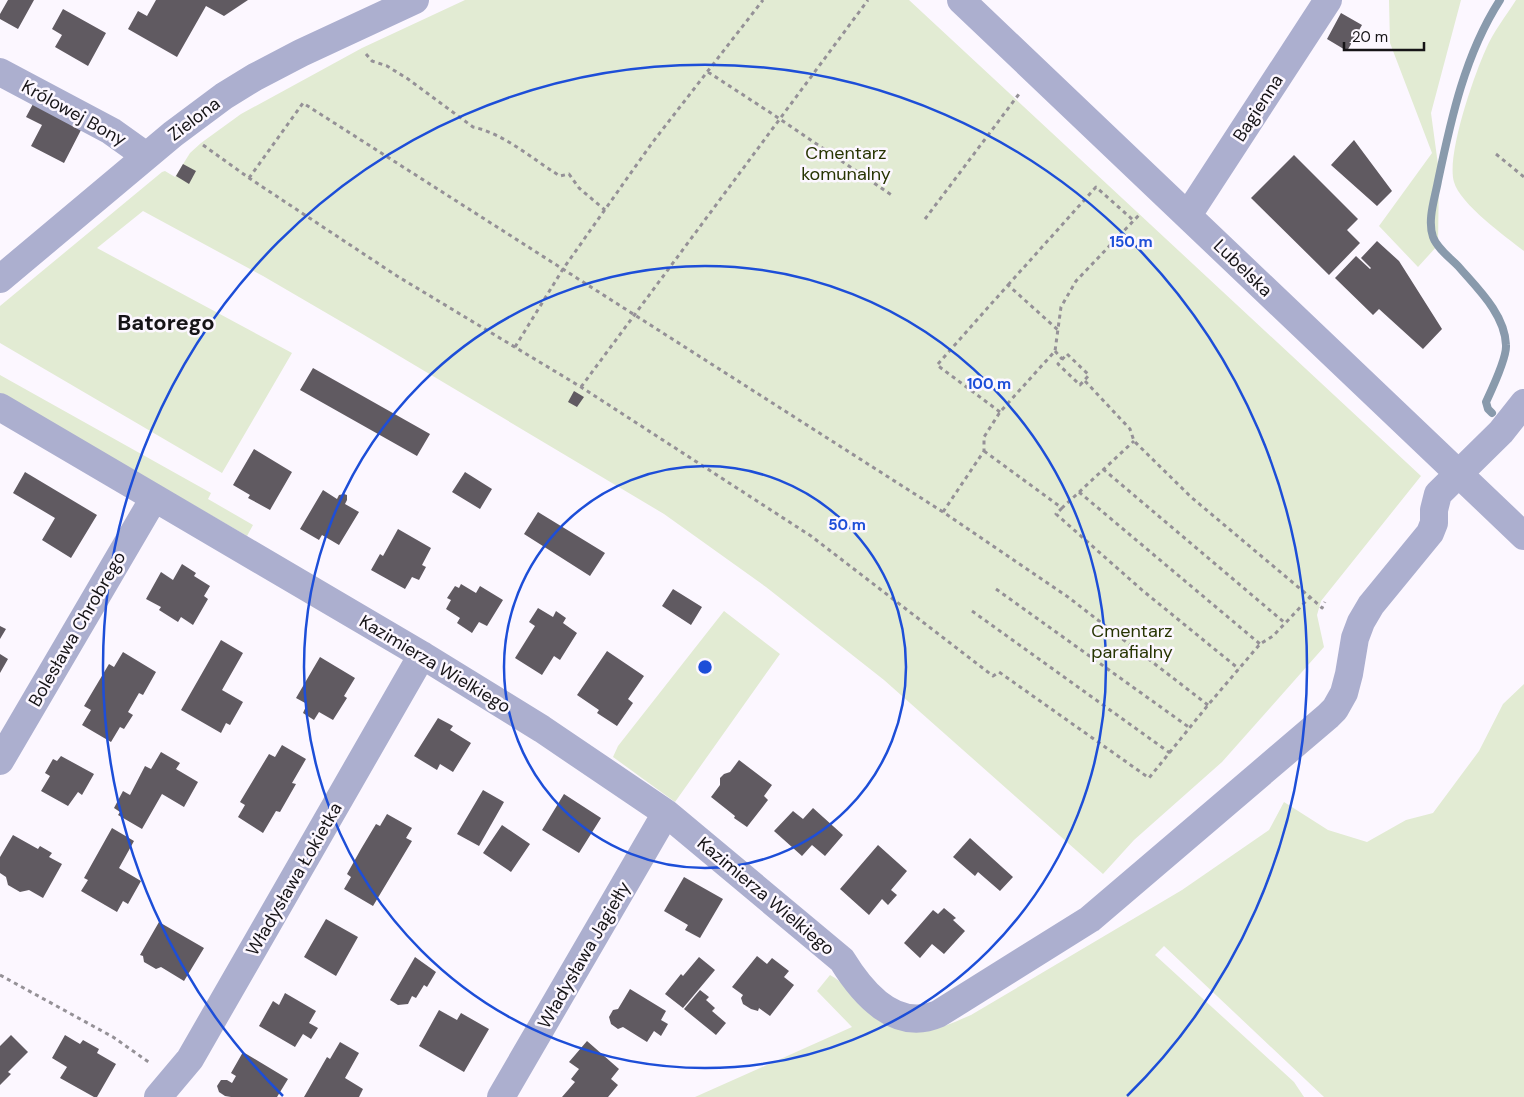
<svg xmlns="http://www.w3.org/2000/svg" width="1524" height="1097" viewBox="0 0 1524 1097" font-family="'DM Sans',sans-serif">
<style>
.green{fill:#e2ebd3}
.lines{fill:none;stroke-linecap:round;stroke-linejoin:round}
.stream{stroke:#899aac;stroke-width:8}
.building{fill:#605a61}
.path{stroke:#959197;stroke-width:3;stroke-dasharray:4 4;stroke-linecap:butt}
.minor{stroke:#acafcf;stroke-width:28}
.ring{fill:none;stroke:#1d4ed8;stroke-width:2.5}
.labels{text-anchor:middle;stroke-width:5;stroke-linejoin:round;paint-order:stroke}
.street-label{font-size:18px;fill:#161417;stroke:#fcf7ff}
.park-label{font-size:18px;fill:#273402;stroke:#fcf7ff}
.district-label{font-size:22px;font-weight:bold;fill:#161417;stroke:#fcf7ff}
.centre{fill:#1d4ed8;stroke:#fcf7ff;stroke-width:2.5}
.ring-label{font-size:15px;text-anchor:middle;font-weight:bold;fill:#1d4ed8;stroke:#fcf7ff;stroke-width:5;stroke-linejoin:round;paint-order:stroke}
</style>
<rect width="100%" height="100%" fill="#fcf7ff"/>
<path class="green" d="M465,0H909L1421,476L1321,601L1317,615L1324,647L1222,762L1134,840L1103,874L884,680L766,587L664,514L359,332L263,276L143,211L97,248L292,353L222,473L0,343V306L162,172L165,171L175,177L190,153L201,143L241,114L362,48Z
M1389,0H1461L1431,113L1439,172L1438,245L1418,267L1379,226L1432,153L1390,43Z
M1516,0H1524V251C1506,237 1460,204 1454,182C1446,156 1474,75 1486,49C1493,32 1506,16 1516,0Z
M0,375L211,493L208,499L253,525L247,536L0,393Z
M724,611L780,654L675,802L613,757L618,746Z
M1524,684V1097H1324L1164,946L1155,955L1294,1082L1304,1097H695L852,1027L817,991L830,975C842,981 849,991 859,1000C869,1008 901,1032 912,1032C933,1033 952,1023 971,1015L1182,890L1269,830L1284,802L1328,830L1367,842L1406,820L1433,813L1479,751L1503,704Z"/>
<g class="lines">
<path class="stream" d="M1492,413L1488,409L1486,402C1492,389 1507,358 1506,345C1505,314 1477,288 1458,266C1450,258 1437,248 1433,237C1427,220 1435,198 1438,181C1451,119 1465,54 1500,0"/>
</g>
<path class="building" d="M8,0H34L18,29L0,19V14Z
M156,0H248L224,16L206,6L177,57L128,29L138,11L147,16Z
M63,9L106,33L88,66L55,47L62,35L52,29Z
M1341,13L1362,25L1347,51L1327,39Z
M33,104L81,130L64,163L31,146L42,125L26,117Z
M1354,140L1392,191L1377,206L1331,165Z
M1294,155L1358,219L1347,230L1360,243L1329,275L1251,198Z
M183,164L196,171L189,184L176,176Z
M1377,241L1399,261L1442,329L1423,349L1379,309L1373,315L1335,278L1356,256L1370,269L1371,268L1361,258Z
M313,368L430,434L417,456L300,390Z
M574,391L584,397L577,407L568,402Z
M254,449L292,472L270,510L248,498L250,495L233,485Z
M25,472L97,515L71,558L42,540L55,518L13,493Z
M465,472L492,489L480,509L452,492Z
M323,490L337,499L339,495L344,494L347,495V500L345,504L359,512L339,545L322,535L319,540L300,529Z
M538,512L605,553L590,576L524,534Z
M398,529L431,548L422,565L426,567L419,580L412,577L405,589L371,570L380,554L383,556Z
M182,564L196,573L194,576L210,586L204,596L208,599L193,625L181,617L178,622L159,610L161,607L146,599L161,572L173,580Z
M461,584L476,593L480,586L503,600L487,626L479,622L472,633L457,623L460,618L446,609L451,600L447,598L455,586L459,588Z
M673,589L702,607L691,625L662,606Z
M538,608L553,617L556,611L566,618L563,623L577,633L560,660L554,656L542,675L515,658L535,626L529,622Z
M0,626L6,629L0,639Z
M221,640L243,653L222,690L243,702L230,725L226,723L221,733L181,710Z
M607,651L644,676L628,699L633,703L617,726L597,713L599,710L577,695Z
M123,652L156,672L143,695L139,693L128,712L133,715L124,729L120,727L111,742L82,725L91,710L84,706L109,664L114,667Z
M0,654L8,659L0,673Z
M320,657L355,678L344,696L347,698L333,720L319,712L314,720L303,713L307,704L296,698Z
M438,718L453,726L450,730L471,743L453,772L440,764L437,770L414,756Z
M282,745L306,759L292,783L296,784L280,812L276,811L263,833L238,817L245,805L240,802L269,754L275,757Z
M161,752L180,763L176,769L198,782L184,807L162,794L142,829L118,815L120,812L114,808L123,791L130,795L145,766L151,769Z
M61,756L94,774L82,795L78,792L68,806L41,791L50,776L45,773L53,759L57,761Z
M739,760L772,785L764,796L768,800L747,827L734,818L735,816L711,797L720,785V778L724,774L730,772Z
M483,790L504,802L479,846L457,834Z
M564,794L601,818L579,853L542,830Z
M813,808L843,835L825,856L812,845L802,856L774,831L793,811L803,819Z
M387,814L412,828L406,838L412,841L373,906L344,889L351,877L347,874L361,849L376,824L380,826Z
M502,825L530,844L511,872L483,853Z
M112,828L134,841L119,868L141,881L128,904L123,901L117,912L81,891L88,880L84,878Z
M13,835L38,849L40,846L52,853L49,857L62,864L43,898L29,890L20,892L8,885L6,877L0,873V857Z
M970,838L1013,877L1000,891L978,872L975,876L953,857Z
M878,845L907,871L891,890L897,895L888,905L882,899L869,915L840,889Z
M684,877L723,899L700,938L685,930L688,925L664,911Z
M944,908L956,918L953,920L965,931L944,954L932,944L920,958L904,943L933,910L938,914Z
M326,919L358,937L336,976L304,957Z
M159,922L204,948L184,981L161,967L156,969L144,962L143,956L140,955Z
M757,956L767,964L772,958L789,971L784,977L794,985L770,1016L759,1008L758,1011L751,1009L743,1004L741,998L743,995L732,987Z
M415,957L436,972L427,987L424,985L416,998L412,996L408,1004L398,1005L390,1000Z
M699,957L715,970L683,1008L665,994L681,974L683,976Z
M630,989L666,1011L661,1020L668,1024L661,1036L654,1031L647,1042L623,1027L618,1029L611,1024L609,1017L613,1010L618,1009Z
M700,990L709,997L706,1000L715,1008L712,1011L726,1023L716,1035L684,1009Z
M285,993L316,1011L309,1023L318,1028L311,1039L303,1034L295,1047L259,1026L273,1001L279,1005Z
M439,1010L457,1020L461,1013L489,1029L464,1072L419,1046Z
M11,1035L28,1052L8,1072L11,1074L0,1085V1046Z
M65,1035L80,1044L83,1040L99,1049L97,1053L116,1064L97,1097H94L60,1078L67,1067L52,1058Z
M587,1041L619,1069L611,1079L618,1085L608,1097H562L575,1082L571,1079L579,1069L569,1062Z
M340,1042L359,1053L345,1078L363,1089L359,1097H304L327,1057L330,1059Z
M243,1052L288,1079L277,1097H231L225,1096L219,1092L217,1086L221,1080H227L232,1083L236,1076L231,1073Z"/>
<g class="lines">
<path class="path" d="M366,54L372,61L387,66L408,79L473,127C505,134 532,159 560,176L569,174L579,188L605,210
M708,72L780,119L893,196
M203,145L249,178L397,276L581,387L811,536L993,676L999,672L1149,778L1208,705L1260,644L1273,636L1310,597
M1496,154L1524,177
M249,178L303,103L943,512L1068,597L1208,705
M925,219L1019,94
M1008,285L1096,187L1133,220
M515,347L563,269L652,143L763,0
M1055,351L1062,359
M1067,354L1089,375L1080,385L1058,364Z
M1085,381L1130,429L1134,441L1191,497L1310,597L1322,608L1325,602
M581,387L868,0
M1000,412L937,365L1008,285L1058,330
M984,451L1062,508L1134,441
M1103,469L1285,623
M1079,492L1260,644
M1062,508L1056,514L1142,590L1239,669
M943,512L984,451V437L1000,412L1055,351L1061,307L1076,281L1140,214
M996,589L1190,728
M972,611L1170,753
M0,975L113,1037L150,1063"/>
<path class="minor" d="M961,0L1524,536
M0,72L111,131L146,156
M1188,215L1328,0
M0,279L173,134L224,96L255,77L301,53L415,0
M0,407L422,655L542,729L666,813L842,960C863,994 896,1032 938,1014L1090,919L1328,716L1335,709L1344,693L1349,674L1355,638L1361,622L1371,605L1430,533L1434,523V510L1438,494L1501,432L1524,403
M0,761L154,498
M158,1097L190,1059L422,655
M501,1097L666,813"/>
</g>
<g class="ring">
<circle cx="705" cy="667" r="201"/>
<circle cx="705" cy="667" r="401"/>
<path d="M283 1096A602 602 0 1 1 1127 1096"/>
</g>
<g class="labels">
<g class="street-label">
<text transform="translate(1258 108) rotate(-57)" y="6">Bagienna</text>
<text transform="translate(74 113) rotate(29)" y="6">Królowej Bony</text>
<text transform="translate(194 119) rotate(-37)" y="6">Zielona</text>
<text transform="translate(1243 268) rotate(44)" y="6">Lubelska</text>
<text transform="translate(77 629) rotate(-60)" y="6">Bolesława Chrobrego</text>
<text transform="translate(435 664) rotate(31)" y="6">Kazimierza Wielkiego</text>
<text transform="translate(294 879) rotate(-60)" y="6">Władysława Łokietka</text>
<text transform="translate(766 896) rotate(40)" y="6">Kazimierza Wielkiego</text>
<text transform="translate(584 955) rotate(-60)" y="6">Władysława Jagiełły</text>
</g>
<g class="park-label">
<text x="846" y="159">Cmentarz<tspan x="846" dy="21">komunalny</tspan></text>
<text x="1132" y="637">Cmentarz<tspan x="1132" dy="21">parafialny</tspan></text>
</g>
<g class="district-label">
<text x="166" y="330">Batorego</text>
</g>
</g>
<circle cx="705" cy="667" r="8" class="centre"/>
<g class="ring-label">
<text x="1131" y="247">150 m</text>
<text x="989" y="389">100 m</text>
<text x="847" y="530">50 m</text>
</g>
<path d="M1344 42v8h80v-8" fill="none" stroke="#161417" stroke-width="2.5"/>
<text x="1352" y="42" font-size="15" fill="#161417" stroke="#fcf7ff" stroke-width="4" paint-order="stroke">20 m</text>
</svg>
